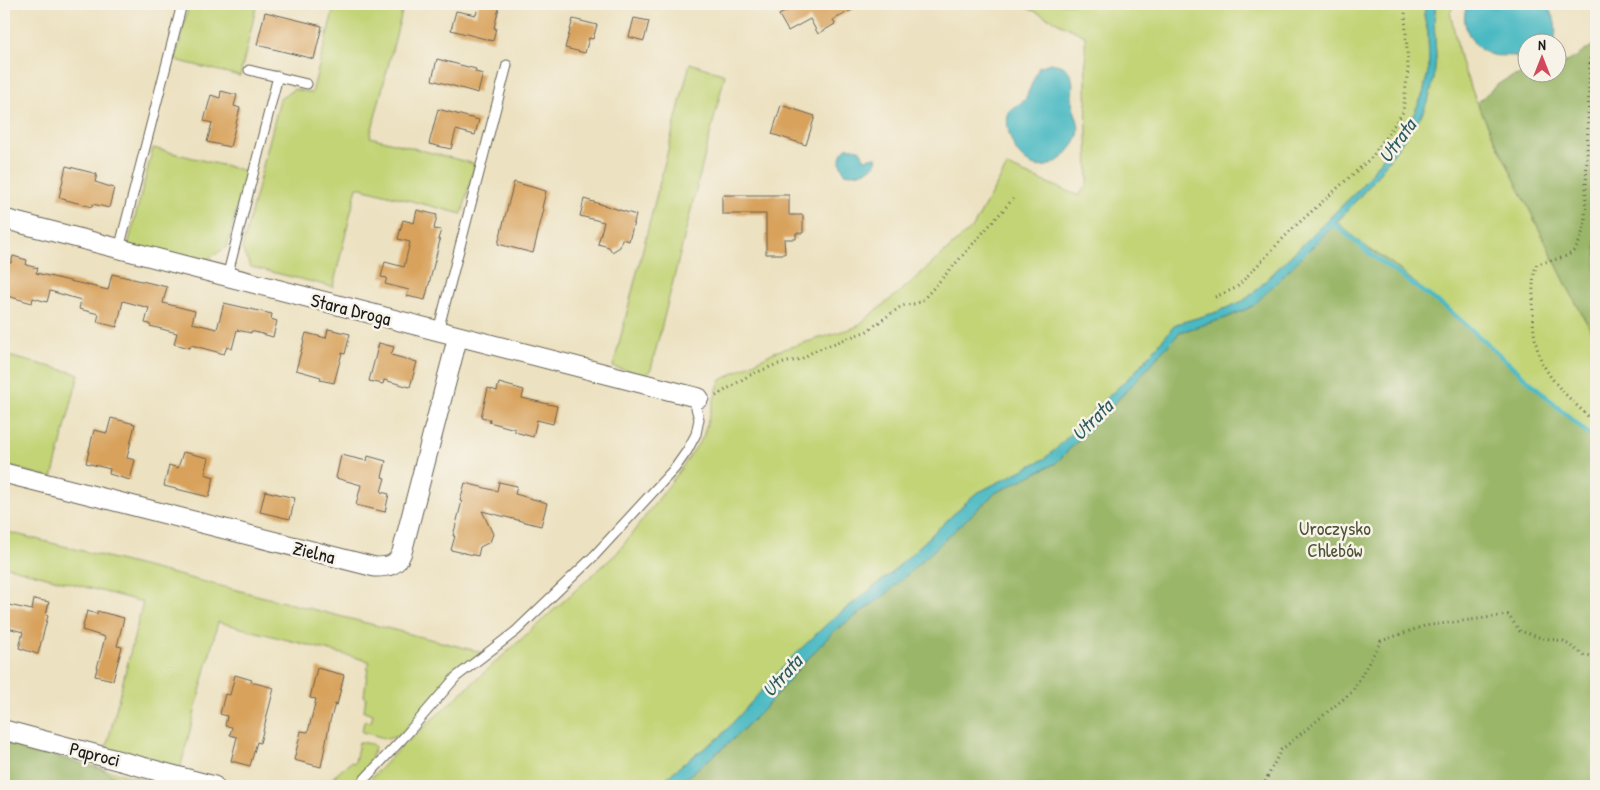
<svg xmlns="http://www.w3.org/2000/svg" width="1600" height="790" viewBox="0 0 1600 790" font-family="'Patrick Hand',sans-serif">
<style>
.green{fill:#c3d477;stroke:#70784a}
.forest{fill:#9ab668;stroke:#5b6942}
.water{fill:#4ab9c3;stroke:#336a70}
.lines{fill:none;stroke-linecap:round;stroke-linejoin:round}
.stream{stroke:#4ab9c3;stroke-width:5}
.building{fill:#d8a25b}
.lane-casing{stroke:#656155;stroke-width:11}
.street-casing{stroke:#656155;stroke-width:21}
.path{stroke:#656155;stroke-width:3;stroke-dasharray:1 4;stroke-linecap:butt}
.lane{stroke:#fff;stroke-width:9}
.street{stroke:#fff;stroke-width:19}
.labels{text-anchor:middle;stroke-width:5;stroke-linejoin:round;paint-order:stroke}
.street-label{font-size:19px;fill:#1c1c1c;stroke:#f7f3e8}
.park-label{font-size:19px;fill:#4e5337;stroke:#f7f3e8}
.water-label{font-size:20px;font-style:italic;fill:#2e5b5f;stroke:#f7f3e8}
</style>
<rect width="100%" height="100%" fill="#f7f3e8"/>
<filter id="ink" filterUnits="userSpaceOnUse"><feTurbulence type="fractalNoise" baseFrequency=".02" numOctaves="2"/><feDisplacementMap in="SourceGraphic" scale="10" xChannelSelector="R" yChannelSelector="G"/><feConvolveMatrix kernelMatrix="1 2 1 2 8 2 1 2 1" color-interpolation-filters="sRGB"/></filter>
<filter id="wash" filterUnits="userSpaceOnUse"><feTurbulence type="fractalNoise" baseFrequency=".0096" numOctaves="4" result="noise"/><feDisplacementMap in="SourceGraphic" scale="20" xChannelSelector="R" yChannelSelector="G"/><feGaussianBlur stdDeviation="1.12" result="paint"/><feColorMatrix in="noise" values="0 0 0 0 0 0 0 0 0 0 0 0 0 0 0 0 0 1.4 0 .05"/><feComposite in="paint" operator="in"/></filter>
<g filter="url(#wash)">
<rect width="100%" height="100%" fill="#ece1c0"/>
<path class="green" d="M189,4H257L240,76L175,60Z
M335,4H404L370,137L475,164L462,214L357,187L333,287L251,267L242,249L280,99L294,89L312,93Z
M1020,4H1426L1424,15L1428,33L1429,67L1423,94L1410,122L1359,189L1252,294L1243,301L1214,313L1176,324L1134,373L1101,403L1055,450L1044,459L975,494L889,575L829,622L720,737L684,763L657,786H364L396,752L617,553L670,484L703,437L718,386L721,380L774,352L856,327L908,285L973,227L1007,166L1079,196L1088,182L1085,36Z
M1436,4H1455L1450,12L1461,62L1477,103L1570,292L1596,340V440L1444,307L1391,263L1363,245L1337,222L1371,184L1422,114L1434,79L1436,56L1434,21Z
M690,63L725,75L651,369L646,375L613,367Z
M153,148L246,171L227,247L200,264L128,245Z
M4,355L79,374L52,478L4,465Z
M4,531L481,652L446,681L400,735L388,739L362,732L364,721L371,722L373,714L364,711L366,697L364,696L369,661L218,622L180,769L106,749L143,602L4,566Z
M359,742L372,744L375,747L369,766L350,786H323L351,762L352,763L355,762Z
M99,768L169,786H132Z"/>
<path class="forest" d="M1596,22V340L1570,292L1477,103C1487,94 1497,83 1509,78C1524,72 1542,72 1558,72V66L1576,57L1596,43Z
M1337,222L1363,245L1391,263L1444,307L1596,440V786H676L730,742L765,708L799,668L834,631L885,595L995,493L1056,463L1135,382L1180,332L1226,318L1253,306Z
M4,742L99,768L132,786H4Z"/>
<path class="water" d="M1426,4H1436L1434,21L1436,56L1434,79L1429,98L1422,114L1371,184L1335,224L1253,306L1226,318L1180,332L1135,382L1056,463L995,493L885,595L834,631L799,668L765,708L730,742L676,786H657L684,763L720,737L790,659L829,622L889,575L975,494L1044,459L1055,450L1101,403L1134,373L1176,324L1214,313L1243,301L1252,294L1359,189L1410,122L1423,94L1429,67L1428,33L1424,15Z
M1468,4H1545C1555,16 1558,28 1554,42H1528L1527,63C1523,61 1518,57 1513,56C1505,55 1496,57 1489,54C1471,47 1458,21 1468,4Z
M1050,63C1070,65 1075,76 1072,95C1070,109 1082,121 1078,135C1076,143 1071,148 1066,154C1039,181 1014,161 1008,128C1007,122 1007,116 1010,110L1025,100L1039,67Z
M848,147L859,149L865,159L876,157L877,162C871,171 855,176 845,173C838,163 838,153 848,147Z"/>
<g class="lines">
<path class="stream" d="M1331,221L1369,253L1450,311L1596,441"/>
</g>
<g id="blocks">
<path class="building" d="M479,4H500L494,28H496L493,41L451,30L456,11L476,15Z
M801,4H863L833,20L835,24L818,34L810,19L788,31L779,15Z
M265,12L322,26L314,59L257,45Z
M634,18L649,21L644,41L629,37Z
M573,19L597,25L593,39L589,38L585,53L565,48Z
M437,59L476,69L475,72L483,74L478,93L432,80Z
M221,91L237,95L234,106L240,108L230,147L207,142L212,123L204,121L211,95L220,98Z
M781,105L815,116L806,145L772,134Z
M438,109L479,120L475,135L456,130L451,149L429,144Z
M66,166L97,174L95,182L114,188L109,208L93,204L92,207L59,198Z
M514,182L546,191L542,208L544,209L533,253L498,244Z
M722,195H789V215H803V233H796V239H784L785,254H766V214H722Z
M584,199L636,215L629,241L622,239L620,247L612,252L609,247L598,244L604,222L580,216Z
M417,210L437,215L434,229L441,230L438,239L440,240L425,300L407,296L409,290L385,284L387,278L381,277L385,262L404,267L410,242L398,239L403,220L414,223Z
M13,256L27,260L26,265L38,268L36,273L108,290L112,274L167,287L163,303L195,311L192,323L217,329L224,303L272,314L271,319L277,321L273,337L251,331V333L237,330L232,349L227,347L224,354L191,345L190,348L174,344L177,333L150,326V324L145,323L149,308L123,301L117,327L97,322L99,314L79,309L81,300L50,291L47,302L33,298L32,303L4,295V276L7,262L11,263Z
M328,329L350,334L345,354L342,353L334,383L320,380L321,377L296,370L306,333L326,338Z
M379,343L394,347L391,355L417,362L410,387L384,380L383,384L369,381Z
M499,383L524,390L522,398L557,406L553,424L537,420L533,437L515,432V429L489,422L490,419L481,417L488,388L497,391Z
M111,418L135,424L127,458L135,460L130,480L109,474L110,469L86,463L94,430L107,433Z
M183,452L209,458L205,474L214,477L209,497L164,486L169,465L178,468Z
M341,455L367,461L368,456L386,461L382,477L385,478L381,492L389,494L385,512L356,505L361,485L336,478Z
M499,482L517,486L515,494L547,503L541,526L482,511L493,534L490,542L480,547L478,556L451,550L455,536H453L462,501H460L465,483L497,491Z
M265,491L295,498L290,519L260,512Z
M34,599L49,602L46,615L48,616L38,654H37L19,648L23,632L4,627V604L32,610Z
M87,611L97,614V611L124,618L117,646L122,647L113,680L95,676L105,637L82,630Z
M317,668L344,675L337,705L335,704L330,721L321,767L294,760L301,731L308,732L312,716L316,699L310,698Z
M235,675L252,680L251,682L274,688L260,743L257,742L250,766L231,761L237,737L230,735L232,727L225,726L227,716L220,714L225,694L230,695Z"/>
</g>
</g>
<g filter="url(#ink)">
<use href="#blocks" fill-opacity="0" stroke="#656155" stroke-width="1"/>
<g class="lines">
<defs>
<path id="lane" d="M249,70L307,84
M119,249L182,4
M227,277L278,76
M438,331L507,65
M358,786L406,735L456,677L516,631L594,556L675,468L687,451L696,434L699,419L693,397"/>
<path id="street" d="M4,219L699,398
M4,473L375,567C388,567 397,566 402,552L458,336
M4,730L214,786"/>
</defs>
<use href="#lane" class="lane-casing"/>
<use href="#street" class="street-casing"/>
<path class="path" d="M1590,58L1585,221C1577,259 1571,255 1537,264C1532,276 1533,290 1533,303C1531,368 1553,382 1596,424
M1215,297L1236,288L1291,230L1372,157L1403,112L1408,68L1405,14L1408,4
M716,396L748,376L765,369L775,365L801,359L814,351L867,331L900,307C906,304 911,305 917,303C922,302 926,296 930,292L1013,199
M1263,786L1281,750L1352,692L1381,641L1424,626L1508,615L1520,631L1538,637L1563,641L1584,655L1596,656"/>
<use href="#lane" class="lane"/>
<use href="#street" class="street"/>
</g>
</g>
<g class="labels">
<g class="street-label">
<text transform="translate(351 309) rotate(14)" y="7">Stara Droga</text>
<text transform="translate(314 552) rotate(14)" y="7">Zielna</text>
<text transform="translate(95 754) rotate(14)" y="7">Paproci</text>
</g>
<g class="park-label">
<text x="1335" y="535">Uroczysko<tspan x="1335" dy="22">Chlebów</tspan></text>
</g>
<g class="water-label">
<text transform="translate(1397 141) rotate(-54)" y="7">Utrata</text>
<text transform="translate(1092 420) rotate(-45)" y="7">Utrata</text>
<text transform="translate(782 676) rotate(-48)" y="7">Utrata</text>
</g>
</g>
<rect width="1600" height="790" fill="none" stroke="#f7f3e8" stroke-width="20"/>
<g transform="translate(1542 58)"><circle r="24" fill="#f7f3e8" stroke="#9f9d96"/>
<path d="M0-4L9 19L0 12L-9 19Z" fill="#d1495b"/>
<text y="-8" font-size="14" font-weight="bold" text-anchor="middle" fill="#1c1c1c">N</text>
</g>
</svg>
